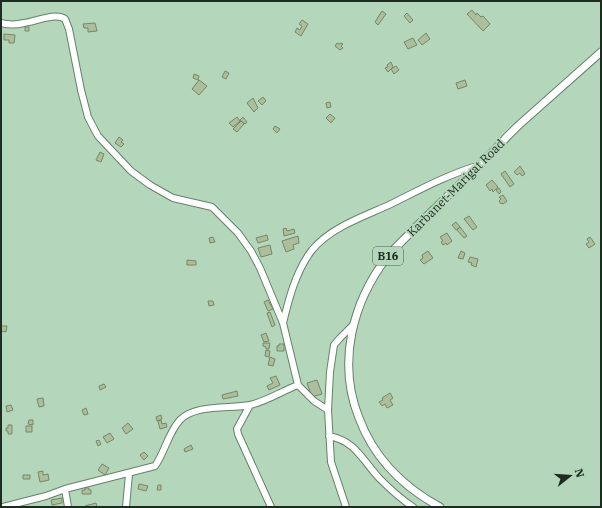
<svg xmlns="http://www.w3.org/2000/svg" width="602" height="508" viewBox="0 0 602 508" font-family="'IBM Plex Serif',serif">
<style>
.building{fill:#acbe9b;stroke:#768766}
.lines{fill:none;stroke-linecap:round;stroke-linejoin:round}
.minor-casing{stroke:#638269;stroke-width:8}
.major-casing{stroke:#638269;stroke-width:9}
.minor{stroke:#fff;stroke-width:6}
.major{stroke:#fff;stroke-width:7}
.labels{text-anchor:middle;stroke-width:4;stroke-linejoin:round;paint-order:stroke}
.shield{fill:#b4d6ba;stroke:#4b5e4f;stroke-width:1}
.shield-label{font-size:11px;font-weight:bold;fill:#1e2b21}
.street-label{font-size:12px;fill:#1e2b21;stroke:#b4d6ba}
</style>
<rect width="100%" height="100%" fill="#b4d6ba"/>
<path class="building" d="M472,10L476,15L477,13L481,17L483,16L490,24L483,31L467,14Z
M382,11L386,14L378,25L375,22Z
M407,13L413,20L410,23L404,16Z
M302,20L308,24L301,36L295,32L297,28L300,30L302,26L299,24Z
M95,23L97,31L88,32V28H84L83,24Z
M25,27H29V31H25Z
M426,33L430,39L422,45L418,40Z
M4,34L15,35L14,43H9V40H4Z
M413,38L417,45L408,49L404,42Z
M337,43L339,44L341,43L343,44L341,46L343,48L340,50L335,46Z
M391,62L393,67L388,72L385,68L388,67L387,65Z
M396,66L399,70L394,74L391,69Z
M225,71L229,73L226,79L222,77Z
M194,74L199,76L198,80L193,78Z
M199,80L207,86L199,95L192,89Z
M465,80L467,86L458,89L456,83Z
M263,97L266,101L262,105L258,101Z
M253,98L258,108L254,112L247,103Z
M330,102L331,107L327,108L326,103Z
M330,114L335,118L331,123L326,118Z
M237,117L240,121L233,127L229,123Z
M243,117L247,122L245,124L240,120Z
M241,121L244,124L237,132L233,129Z
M275,126L280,129L277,133L273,129Z
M119,137L123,140L121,142L124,144L121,147L115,143Z
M100,152L104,154L101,162L96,160Z
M520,166L525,174L522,176L520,173L517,175L514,172Z
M505,171L514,184L510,187L501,174Z
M492,180L498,187L493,192L492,189L490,191L486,185Z
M499,188L501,192L499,194L496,190Z
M503,195L507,201L503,204L502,203L501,204L499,201L501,199L499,197Z
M469,216L477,227L473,230L464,219Z
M456,222L460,227L456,230L452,225Z
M460,227L467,236L464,238L457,230Z
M286,228L287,231L294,229L295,233L284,236L283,229Z
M447,233L452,241L447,245L446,243L443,245L441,242L443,241L440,237Z
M267,235L268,240L258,243L256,238Z
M298,236L299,243L293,245L294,249L286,252L282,241Z
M213,237L215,242L210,243L209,238Z
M590,237L595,244L589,248L586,244L589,242L587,239Z
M270,245L272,254L261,257L258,248Z
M428,251L433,258L424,264L420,260L423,258L422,255Z
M461,251L465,253L463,259L458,258Z
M470,257L478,259L476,267L471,265L472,263L468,262Z
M187,260L196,261V265H187Z
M268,300L273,309L268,311L264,302Z
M208,301H213L214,305L209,306Z
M270,312L275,325L272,327L267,313Z
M1,326H7L6,332L1,331Z
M266,333L269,341L264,342L261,335Z
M263,343H270L269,349H266V347L263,346Z
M279,344H284V351H277V346H279Z
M266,350L270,351L269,357L265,356Z
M270,357L275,359L273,366L268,365Z
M276,376L280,385L269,390L267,386L273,383L270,378Z
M317,380L322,394L312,397L307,383Z
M104,384L106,387L100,390L99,386Z
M237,391L238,396L223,399L222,395Z
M390,393L393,398L390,400L393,405L387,408L385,404L382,406L379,402L383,400L382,398Z
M43,398L44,406L39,407L37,399Z
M11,405L13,410L7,412L6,406Z
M86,408L88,414L84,415L82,410Z
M161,415L162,419L157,421L156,417Z
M29,420H33V425L28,424Z
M161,420L162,424L166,423L167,427L160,429L158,421Z
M128,423L133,429L126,434L122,428Z
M8,425H12V434H8V431H6V428H8Z
M26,426H32V432H26Z
M110,433L114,439L107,443L103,437Z
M99,440L101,444L98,446L96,441Z
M191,445L193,449L185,452L184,449Z
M144,452L148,456L144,460L140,455Z
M102,464L109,468L105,475L98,470Z
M43,471V475L48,474L49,480L40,482L38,472Z
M23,475H30V479H23Z
M139,484L148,486L146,491L138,489Z
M158,485H161V490H157Z
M85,488H89V490H91V494H82V490H85Z
M62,498V503L52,505L51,500Z
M96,503L97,507H85V506Z"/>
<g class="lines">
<defs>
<path id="minor" d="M1,23C9,25 16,25 24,23C35,22 55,12 65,19L69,29L81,90L88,117L98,136L131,171L150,185L173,198L212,207L238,233L251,251L260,268L283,323L298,385L314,401L328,410
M283,323C289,298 296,271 312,250C332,226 366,216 393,203C421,189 449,174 480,165
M250,405L237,429L238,434L271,507
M329,436C356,441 362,460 380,479C390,489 401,499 413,507
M65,489L155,466C165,452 168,433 180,420C195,404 230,409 250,405C267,401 282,391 298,385
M3,507L46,496L65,489L68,507
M126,507L129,474
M346,507L331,462L328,410L330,372L334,345L340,338L353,325"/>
<path id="major" d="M440,507C403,487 374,458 359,418C337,363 352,302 388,256C395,247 405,239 413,230C434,209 456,188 478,167C492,153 505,138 520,124C547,100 574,76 601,52"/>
</defs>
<use href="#minor" class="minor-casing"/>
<use href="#major" class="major-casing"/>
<use href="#minor" class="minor"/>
<use href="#major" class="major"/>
</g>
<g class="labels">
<rect class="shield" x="373" y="247" width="30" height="18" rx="3"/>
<g class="shield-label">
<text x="388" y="260">B16</text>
</g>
<g class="street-label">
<text transform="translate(456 188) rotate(-45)" y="4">Karbanet-Marigat Road</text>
</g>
</g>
<rect width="602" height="508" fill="none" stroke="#1e2b21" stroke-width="4"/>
<g transform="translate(570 476) rotate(73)" stroke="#b4d6ba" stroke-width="3" paint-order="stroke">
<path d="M0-3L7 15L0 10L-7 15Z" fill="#1e2b21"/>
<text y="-6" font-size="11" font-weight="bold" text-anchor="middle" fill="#1e2b21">N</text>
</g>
</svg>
